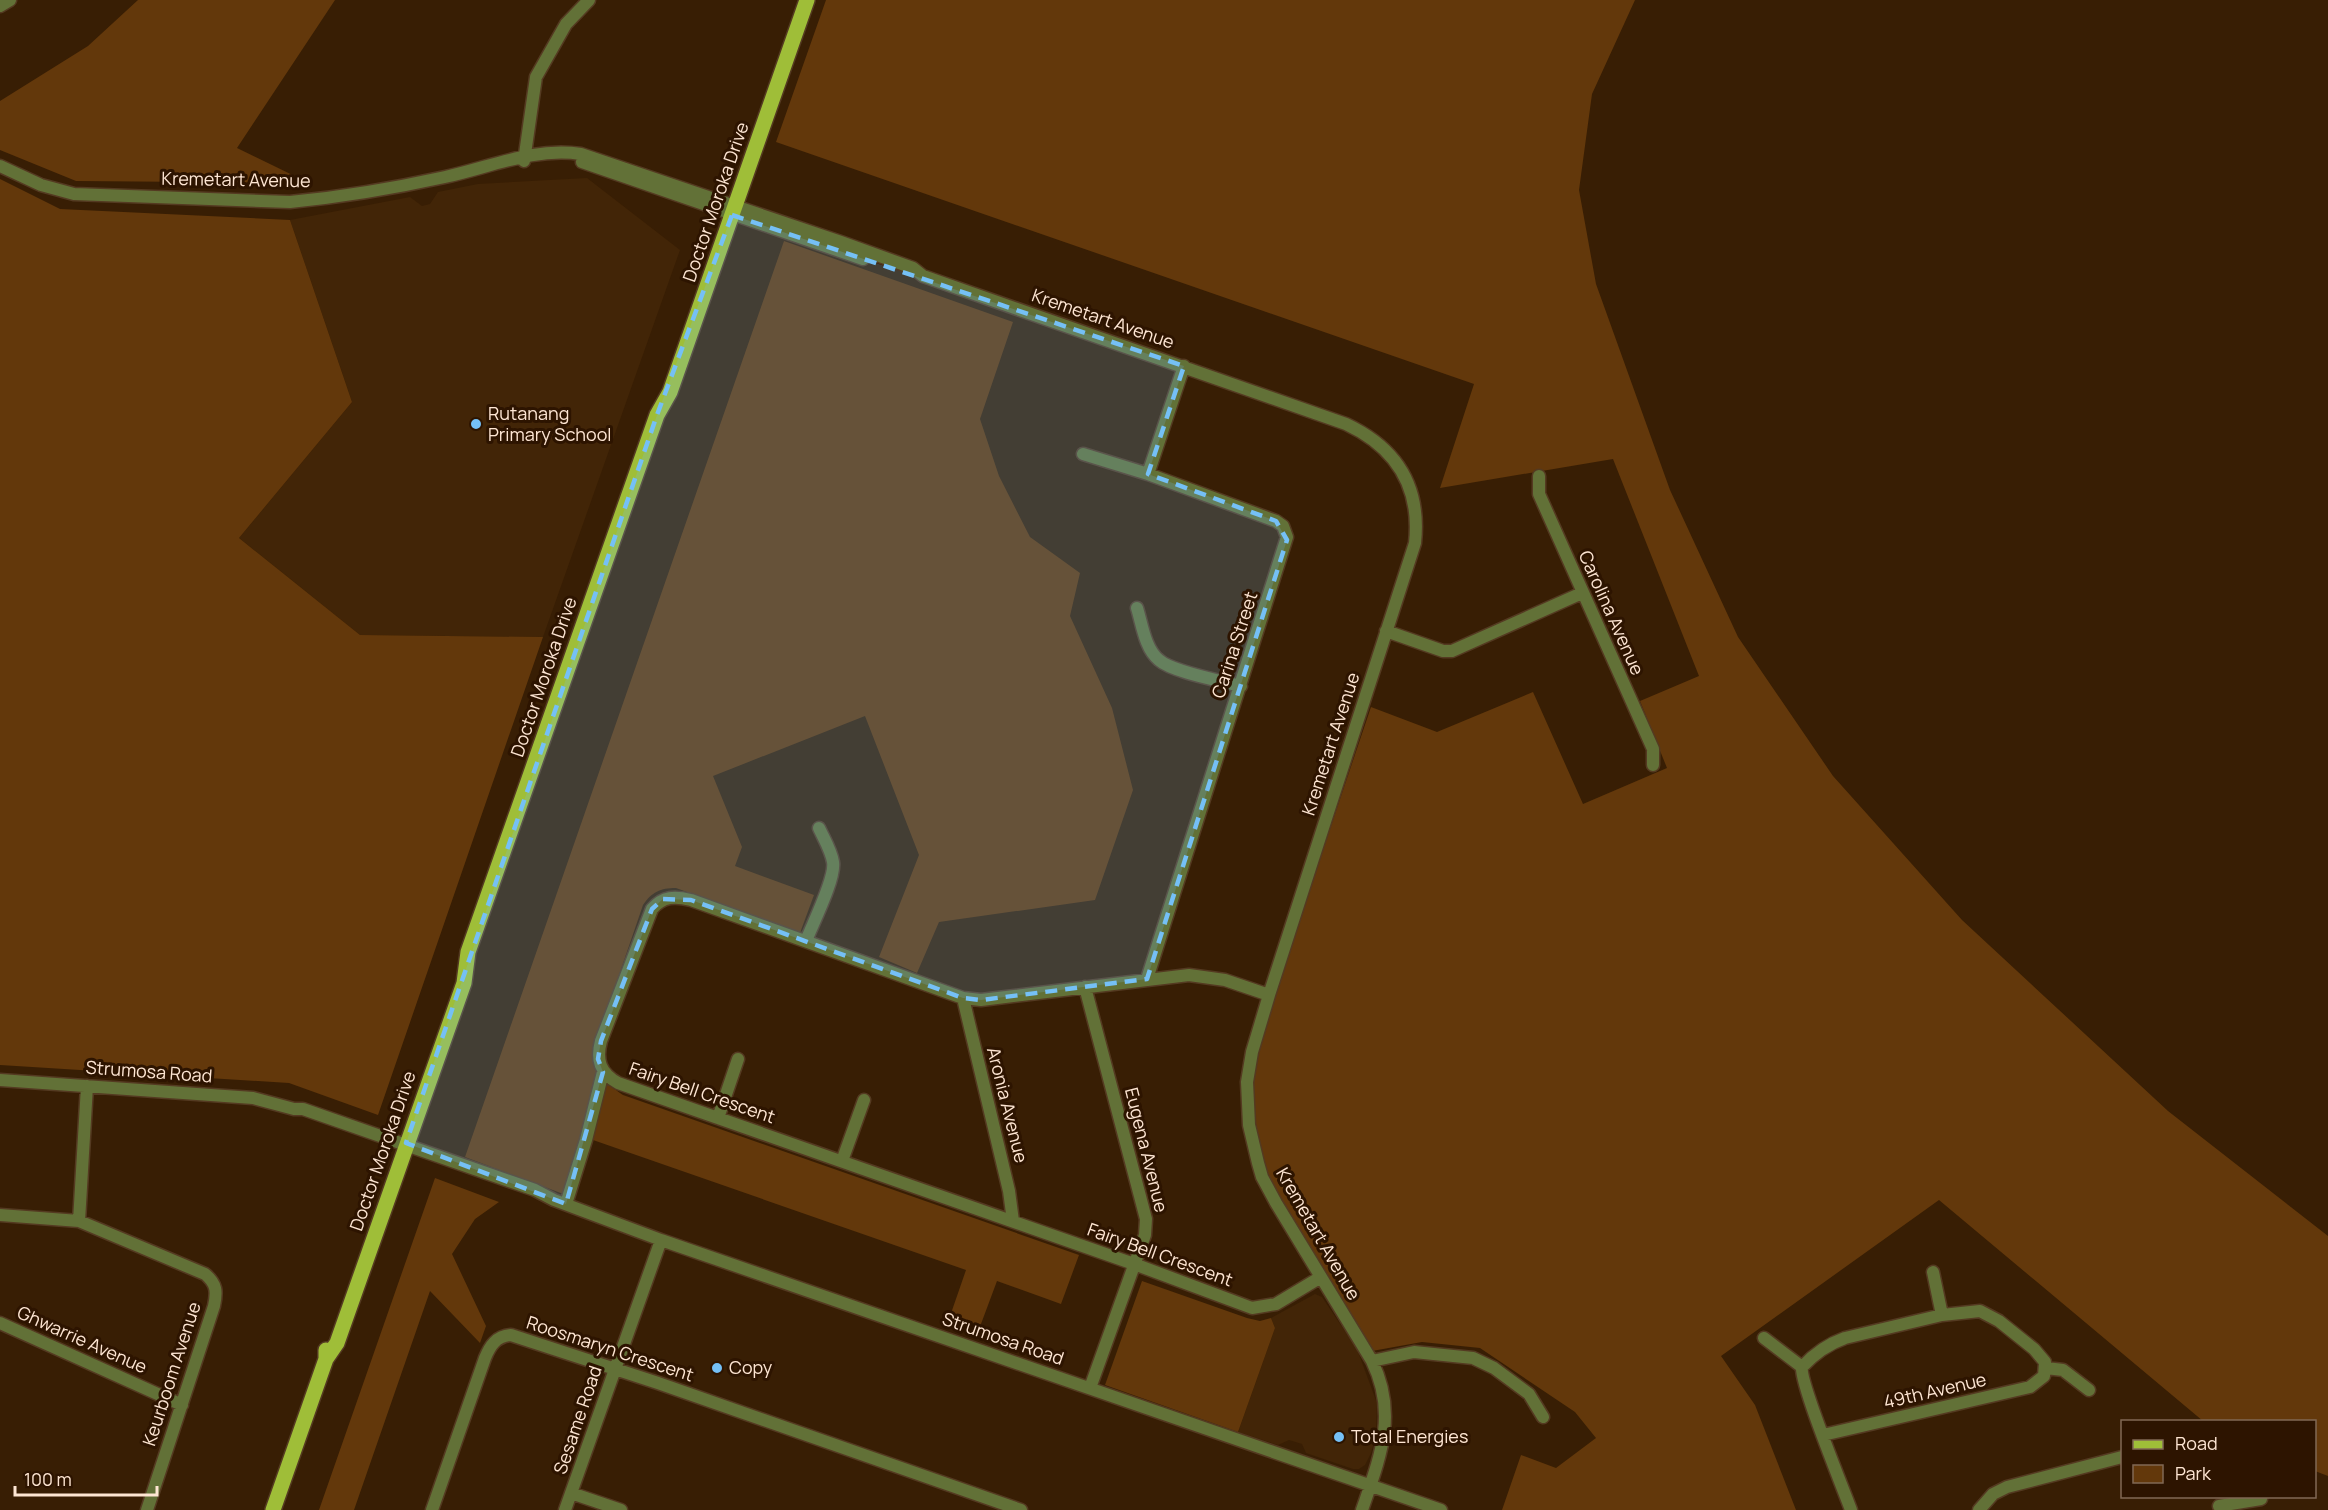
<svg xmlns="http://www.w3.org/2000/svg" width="2328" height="1510" viewBox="0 0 2328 1510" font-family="Manrope,sans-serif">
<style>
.built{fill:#422507}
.green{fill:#63380b}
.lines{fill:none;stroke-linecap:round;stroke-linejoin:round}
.minor-casing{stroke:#543a21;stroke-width:15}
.major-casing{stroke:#543a21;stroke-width:18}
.minor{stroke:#627137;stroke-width:12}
.major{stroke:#9fbe38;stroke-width:15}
.marked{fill:#75c0f6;fill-opacity:0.2;stroke:#75c0f6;stroke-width:4.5;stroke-dasharray:12 8;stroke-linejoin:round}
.poi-dot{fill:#75c0f6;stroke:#2d1400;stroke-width:2}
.labels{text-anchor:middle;stroke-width:6;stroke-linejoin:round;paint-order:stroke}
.street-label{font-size:18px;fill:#fee6d3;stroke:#2d1400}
.poi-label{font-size:18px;fill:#fee6d3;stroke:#2d1400;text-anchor:start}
</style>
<rect width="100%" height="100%" fill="#381e04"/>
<path class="built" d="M587,178L680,250L543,637L360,635L239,538L352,402L290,220L410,197L422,206L430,204L438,192L478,184Z
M1315,1294L1322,1297L1357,1349L1377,1403L1376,1436L1371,1453L1365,1465L1359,1469H1353L1306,1453L1302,1444L1289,1440L1278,1445L1238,1432L1275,1328L1271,1318Z"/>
<path class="green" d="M138,0H335L237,148L309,183L76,181L0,150V101L88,46Z
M826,0H1635L1592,94L1579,190L1596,284L1670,490L1738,637L1833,776L1962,920L2168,1111L2328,1236V1476L2315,1471L2314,1422L2203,1421L1939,1200L1721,1356L1755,1405L1796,1510H1502L1521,1455L1556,1468L1596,1438L1575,1412L1480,1348L1422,1342L1372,1351L1267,1176L1259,1146L1253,1102V1082L1258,1055L1274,995L1371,707L1437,732L1533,692L1583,804L1667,768L1640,701L1699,676L1613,459L1440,488L1474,384L776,142Z
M0,179L60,209L290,220L352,402L239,538L360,635L543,637L378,1115L289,1083L0,1065Z
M784,241L1013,322L980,419L999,476L1030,537L1080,573L1070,616L1112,708L1133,790L1095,900L939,922L917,973L879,957L919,855L865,716L713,776L742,847L735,866L814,895L800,933L676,888C660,888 652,892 643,905L593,1051C596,1076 603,1081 623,1095L1079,1255L1061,1304L997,1281L978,1332L948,1322L966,1270L593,1140L574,1198L465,1157Z
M435,1178L499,1202L475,1219L452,1254L486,1326L480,1343L430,1291L354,1510H319Z
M1142,1281L1247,1318L1260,1321L1271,1318L1275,1328L1238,1432L1105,1385Z"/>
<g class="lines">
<defs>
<path id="minor" d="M0,6L10,0
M524,161L536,77L566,24L589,0
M582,162L863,259
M0,166L41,185L74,194L290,202C342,197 395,188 445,177C491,167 534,147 581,154L841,242L913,268L923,276L1346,424C1397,448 1421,487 1415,543L1269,995L1252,1052L1247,1082L1249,1125L1258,1163L1262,1177L1276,1203L1372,1361C1398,1414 1380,1457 1362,1510
M1083,454L1148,474L1276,521L1283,526L1287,537L1147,979
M1148,474L1184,366
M1539,476V494L1653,749V765
M1137,608C1142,624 1145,649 1159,660C1172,672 1222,681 1241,686
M1386,631L1443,651H1452L1582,593
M806,941C812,925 836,878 833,862C831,850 824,839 819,828
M1085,987L1146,1219L1145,1235L1090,1388
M1269,995L1225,980L1189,975L981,1000L963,998L691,900C675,896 663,896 652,909L601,1041C596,1060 600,1073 618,1083L1134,1264L1252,1308L1276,1304L1321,1277
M963,998L1009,1191L1013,1221
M0,1080L253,1098L294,1109H303L535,1190L554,1200L661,1240L1441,1510
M718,1118L738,1059
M842,1161L864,1100
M566,1204L586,1140L603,1072
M0,1215L79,1221L205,1274C217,1284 217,1292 214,1306L147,1510
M79,1221L87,1086
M1933,1272L1942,1315
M0,1323L182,1405
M1764,1338L1802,1367
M1372,1361L1414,1352L1473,1358L1494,1368L1529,1394L1543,1417
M2046,1368L2063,1370L2089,1390
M1823,1435L2030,1387L2044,1376L2045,1362L2034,1349L1999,1321L1980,1311L1942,1315L1845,1338C1828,1344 1814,1354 1802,1367C1799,1381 1843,1488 1851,1510
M571,1493L621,1510
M2219,1506L2261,1499
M432,1510L485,1358C490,1346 496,1336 511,1335L658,1383L1021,1510
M565,1510L661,1240
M1979,1510L1993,1494L2007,1487L2122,1457"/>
<path id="major" d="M326,1359L337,1343L464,983L468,952L657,415L670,392L807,0
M273,1510L326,1359V1350"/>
</defs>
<use href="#minor" class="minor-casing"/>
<use href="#major" class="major-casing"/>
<use href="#minor" class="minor"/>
<use href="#major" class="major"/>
</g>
<path class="marked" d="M732,215L1184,366L1148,474L1276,521L1287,540L1147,979L981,1000L963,998L691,900L663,899L652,909L601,1041L598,1059L603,1072L566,1204L406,1143L657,415Z"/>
<g class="poi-dot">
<circle cx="476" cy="424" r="6"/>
<circle cx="717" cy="1368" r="6"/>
<circle cx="1339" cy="1437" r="6"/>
</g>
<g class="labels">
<g class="street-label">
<text transform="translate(236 180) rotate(1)" y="6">Kremetart Avenue</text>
<text transform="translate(716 202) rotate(-71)" y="6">Doctor Moroka Drive</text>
<text transform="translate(1103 319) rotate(19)" y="6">Kremetart Avenue</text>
<text transform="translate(1611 613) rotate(66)" y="6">Carolina Avenue</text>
<text transform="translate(1235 645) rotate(-72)" y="6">Carina Street</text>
<text transform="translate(544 677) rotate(-71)" y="6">Doctor Moroka Drive</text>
<text transform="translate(1331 744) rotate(-72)" y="6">Kremetart Avenue</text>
<text transform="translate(149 1072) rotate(4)" y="6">Strumosa Road</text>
<text transform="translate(702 1093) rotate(19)" y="6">Fairy Bell Crescent</text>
<text transform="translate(1007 1105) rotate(76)" y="6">Aronia Avenue</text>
<text transform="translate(1146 1150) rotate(76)" y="6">Eugena Avenue</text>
<text transform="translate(383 1151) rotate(-71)" y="6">Doctor Moroka Drive</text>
<text transform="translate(1318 1234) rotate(60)" y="6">Kremetart Avenue</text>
<text transform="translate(1160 1255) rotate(20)" y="6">Fairy Bell Crescent</text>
<text transform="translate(1003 1339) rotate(19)" y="6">Strumosa Road</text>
<text transform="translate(82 1340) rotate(24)" y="6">Ghwarrie Avenue</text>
<text transform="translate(610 1349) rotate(18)" y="6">Roosmaryn Crescent</text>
<text transform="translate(172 1374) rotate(-72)" y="6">Keurboom Avenue</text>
<text transform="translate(1935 1391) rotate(-13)" y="6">49th Avenue</text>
<text transform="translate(578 1420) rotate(-71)" y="6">Sesame Road</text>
</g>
<g class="poi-label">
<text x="488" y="420">Rutanang<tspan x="488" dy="21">Primary School</tspan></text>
<text x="729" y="1374">Copy</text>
<text x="1351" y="1443">Total Energies</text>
</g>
</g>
<rect x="2121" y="1420" width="195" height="78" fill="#2d1400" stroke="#816854" stroke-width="1.5"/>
<rect x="2133" y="1440" width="30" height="9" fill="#9fbe38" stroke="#816854" stroke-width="1.5"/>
<text x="2175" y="1450" font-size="18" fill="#fee6d3">Road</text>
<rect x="2133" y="1465" width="30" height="18" fill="#63380b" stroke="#816854" stroke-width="1.5"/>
<text x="2175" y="1480" font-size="18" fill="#fee6d3">Park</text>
<path d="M15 1486v9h142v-9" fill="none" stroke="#fee6d3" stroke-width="3"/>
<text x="24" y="1486" font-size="18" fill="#fee6d3" stroke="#2d1400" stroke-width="4.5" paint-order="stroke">100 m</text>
</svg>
